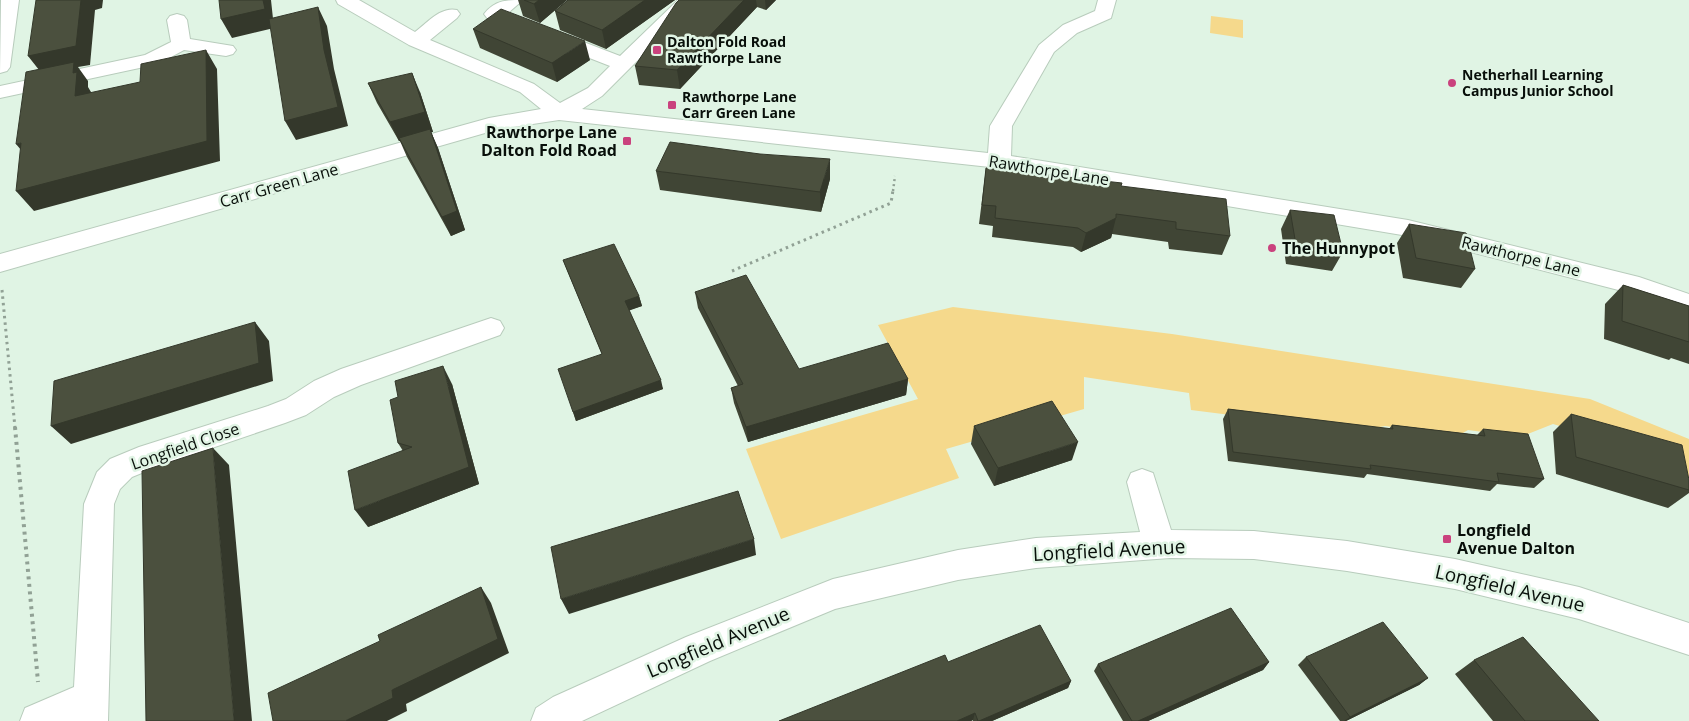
<svg xmlns="http://www.w3.org/2000/svg" width="1689" height="721" viewBox="0 0 1689 721" font-family="'Open Sans',sans-serif">
<style>
.green{fill:#f5d98c}
.lines{fill:none;stroke-linecap:round;stroke-linejoin:round}
.minor-casing{stroke:#b8ccbc;stroke-width:2}
.path-far2{stroke:#91a195;stroke-width:2.5;stroke-dasharray:2 3;stroke-linecap:butt}
.path-far1{stroke:#91a195;stroke-width:3;stroke-dasharray:2.5 4;stroke-linecap:butt}
.path{stroke:#91a195;stroke-width:4;stroke-dasharray:3 4.5;stroke-linecap:butt}
.minor{fill:#fff;fill-rule:evenodd}
.wall{fill:#404535}
.shaded-wall{fill:#34382b}
.building{fill:#4b503e;stroke:#34382b}
.poi-dot{fill:#ca427e;stroke:#e0f4e4;stroke-width:2}
.labels{text-anchor:middle;stroke-width:5;stroke-linejoin:round;paint-order:stroke}
.far-poi-label{font-size:14px;font-weight:bold;fill:#080f0a;stroke:#e0f4e4;text-anchor:start}
.poi-label{font-size:16px;font-weight:bold;fill:#080f0a;stroke:#e0f4e4;text-anchor:start}
.street-label{font-size:16px;fill:#080f0a;stroke:#e0f4e4}
.near-street-label{font-size:19px;fill:#080f0a;stroke:#e0f4e4}
</style>
<rect width="100%" height="100%" fill="#e0f4e4"/>
<path class="green" d="M1211,16L1243,20V38L1210,33Z
M953,307L1172,334L1590,399L1689,439V477L1668,458L1553,424L1520,437L1468,430L1458,436L1385,426L1359,431L1191,410L1189,393L1084,377V409L946,449L959,478L781,539L746,449L918,399L878,325Z"/>
<g class="lines">
<defs>
<path id="minor" d="M1,0H19L10,67L7,71L0,73Z
M336,0H359L415,32C427,23 441,6 457,10L460,14L457,18L430,40L534,84L560,103L588,88L610,66L487,18L484,14C495,0 507,0 523,0L508,13L620,56L678,0H698L602,96L582,109L988,153L990,126L1039,45L1063,25L1095,11L1098,0H1116L1111,18L1077,33L1054,52L1012,126L1011,156L1408,220L1639,277L1689,294V314L1634,294L1408,236L999,168L559,120L499,129L0,272V254L489,118L541,109L520,92L409,45L338,4Z
M177,14L184,16L187,20L190,39L233,46L236,50L233,54L226,56L184,50L158,64L0,98V86L145,55L171,42L167,20L170,16Z
M491,318L500,321L504,328L500,335L361,385L334,397L306,415L285,423L159,466L132,477L120,489L114,504L108,721H20L25,708L74,687L84,504L97,472L110,459L139,447L268,406L286,399L314,381L341,369Z
M1142,469L1153,473L1171,530L1254,531L1347,541L1455,559L1579,587L1689,623V655L1579,619L1455,589L1347,571L1254,559L1170,558L1036,568L958,580L835,609L710,661L582,721H531L536,708L553,697L686,637L833,579L958,550L1036,538L1140,532L1127,482L1131,473Z"/>
</defs>
<use href="#minor" class="minor-casing"/>
<path class="path-far2" d="M893,191L895,176"/>
<path class="path-far1" d="M732,271L891,203L893,190
M2,290L15,428"/>
<path class="path" d="M15,427L38,682"/>
<use href="#minor" class="minor"/>
</g>
<path class="wall" d="M518,0H567L540,23L523,16Z
M568,0H675L606,49L560,30L555,11Z
M679,0H776L766,10L757,7L680,89L639,85L635,66Z
M473,29L590,60L557,82L480,48Z
M368,83L420,92L433,132H431L438,148L465,230L451,236L407,157L400,141H399L377,103Z
M986,168L1121,186L1230,236L1222,255L1169,249L1168,242L1112,234L1111,238L1081,252L1073,247L992,237L993,226L979,224Z
M656,171L830,179L821,212L660,190Z
M1290,210L1343,252L1332,271L1286,264L1281,229Z
M1409,224L1475,269L1461,288L1403,278L1397,243Z
M563,260L639,296L642,306L629,310L663,389L576,421L573,412L602,354L567,270Z
M1623,285L1689,306V364L1671,358L1669,360L1604,339L1605,304Z
M695,292L799,369L908,379L906,395L748,442L734,403L731,388L738,386L698,308Z
M452,384L479,484L368,527L403,451L398,443Z
M1228,409L1389,429L1392,425L1477,435L1483,429L1544,479L1534,488L1497,484L1490,491L1367,474L1364,478L1228,461L1223,419Z
M1571,414L1689,480V493L1668,508L1556,474L1553,432Z
M974,426L1072,460L994,486L971,444Z
M1306,657L1428,678L1419,685L1346,721H1340L1298,665Z
M1474,660L1599,721H1493L1455,674Z
M948,662L1071,681L1068,688L992,721H973V720L971,721H779Z
M1269,662L1263,670L1148,721H1123L1094,671L1098,664Z"/>
<path class="shaded-wall" d="M81,0H103L102,8L95,10L90,65L78,67L88,81V87L91,92L89,116L75,96L43,75L28,56Z
M263,0H271L274,28L232,38L221,19Z
M539,0H567L540,23L534,4Z
M645,0H675L606,49L602,30Z
M744,0H756L757,7L680,89L677,70Z
M765,0H776L766,10Z
M318,7L327,26L334,69L348,126L296,140L285,121Z
M585,41L590,60L557,82L552,63Z
M206,50L217,69L220,161L34,211L16,191Z
M412,73L420,92L433,132H431L438,148L465,230L451,236L442,217L431,132L399,141L390,122Z
M21,143L32,163L16,144Z
M830,159V179L821,212L820,192Z
M1116,218L1111,238L1081,252L1086,233Z
M639,296L642,306L628,311L625,301Z
M255,322L269,341L273,381L71,444L51,426Z
M443,366L452,384L479,484L368,527L355,510L469,467Z
M908,379L906,395L748,442L746,427Z
M661,380L663,389L576,421L573,412Z
M1078,442L1072,460L994,486L998,468Z
M213,448L229,465L252,721H234Z
M754,539L756,555L569,614L561,599Z
M481,587L491,603L509,653L406,704L407,711L387,721H345L392,690Z
M1269,662L1263,670L1148,721H1138Z
M1428,678L1419,685L1346,721H1344L1350,717Z
M1071,681L1068,688L992,721H979Z
M975,713L973,720L971,721H957Z"/>
<path class="building" d="M36,0H81L76,46L28,56Z
M219,0H263L265,9L221,19Z
M524,0H539L534,4Z
M568,0H645L602,30L555,11Z
M679,0H744L677,70L635,66L676,3Z
M318,7L324,50L338,107L285,121L269,19Z
M501,9L585,41L552,63L473,29Z
M206,50L207,141L16,191L21,143L16,144L26,72L74,62L73,73L77,72L75,96L140,82L141,64Z
M412,73L425,112L390,122L368,83Z
M430,129L457,211L442,217L399,138Z
M670,142L760,154L830,159L820,192L656,171Z
M986,168L1122,183L1121,186L1226,199L1230,236L1176,229V222L1116,214V218L1086,233L1078,228L995,218L996,206L982,205Z
M1290,210L1334,215L1343,252L1296,245Z
M1409,224L1466,233L1475,269L1416,258Z
M614,244L639,296L625,301L661,380L573,412L558,369L602,354L563,260Z
M746,275L799,369L888,343L908,379L746,427L731,388L743,384L695,292Z
M1623,285L1689,306V342L1622,321Z
M255,322L259,363L51,426L54,381Z
M443,366L469,467L355,510L348,471L412,447L398,443L390,400L398,397L395,381Z
M1052,401L1078,442L998,468L974,426Z
M1228,409L1393,429L1392,425L1485,436L1483,429L1528,434L1544,479L1497,473L1499,482L1370,465L1371,469L1233,452Z
M1571,414L1682,445L1689,480V490L1576,457Z
M213,448L234,721H146L142,471Z
M738,491L754,539L561,599L551,547Z
M481,587L498,639L392,690L393,698L345,721H273L268,693L380,641L378,635Z
M1231,608L1269,662L1138,721H1132L1098,664Z
M1383,622L1428,678L1350,717L1306,657Z
M1040,625L1071,681L979,721H978L975,713L957,721H779L945,655L948,662Z
M1523,637L1599,721H1525L1474,660Z"/>
<g class="poi-dot">
<rect x="652" y="45" width="10" height="10" rx="2.5"/>
<circle cx="1452" cy="83" r="5"/>
<rect x="667" y="100" width="10" height="10" rx="2.5"/>
<rect x="622" y="136" width="10" height="10" rx="2.5"/>
<circle cx="1272" cy="248" r="5"/>
<rect x="1442" y="534" width="10" height="10" rx="2.5"/>
</g>
<g class="labels">
<g class="far-poi-label">
<text x="667" y="47">Dalton Fold Road<tspan x="667" dy="16">Rawthorpe Lane</tspan></text>
<text x="1462" y="80">Netherhall Learning<tspan x="1462" dy="16">Campus Junior School</tspan></text>
<text x="682" y="102">Rawthorpe Lane<tspan x="682" dy="16">Carr Green Lane</tspan></text>
</g>
<g class="poi-label">
<text x="617" y="138" text-anchor="end">Rawthorpe Lane<tspan x="617" dy="18">Dalton Fold Road</tspan></text>
<text x="1282" y="254">The Hunnypot</text>
<text x="1457" y="536">Longfield<tspan x="1457" dy="18">Avenue Dalton</tspan></text>
</g>
<g class="street-label">
<text transform="translate(1049 170) rotate(9)" y="6">Rawthorpe Lane</text>
<text transform="translate(279 185) rotate(-16)" y="6">Carr Green Lane</text>
<text transform="translate(1521 256) rotate(14)" y="6">Rawthorpe Lane</text>
<text transform="translate(185 446) rotate(-19)" y="6">Longfield Close</text>
</g>
<g class="near-street-label">
<text transform="translate(1109 550) rotate(-3)" y="7">Longfield Avenue</text>
<text transform="translate(1510 588) rotate(13)" y="7">Longfield Avenue</text>
<text transform="translate(718 642) rotate(-23)" y="7">Longfield Avenue</text>
</g>
</g>
</svg>
